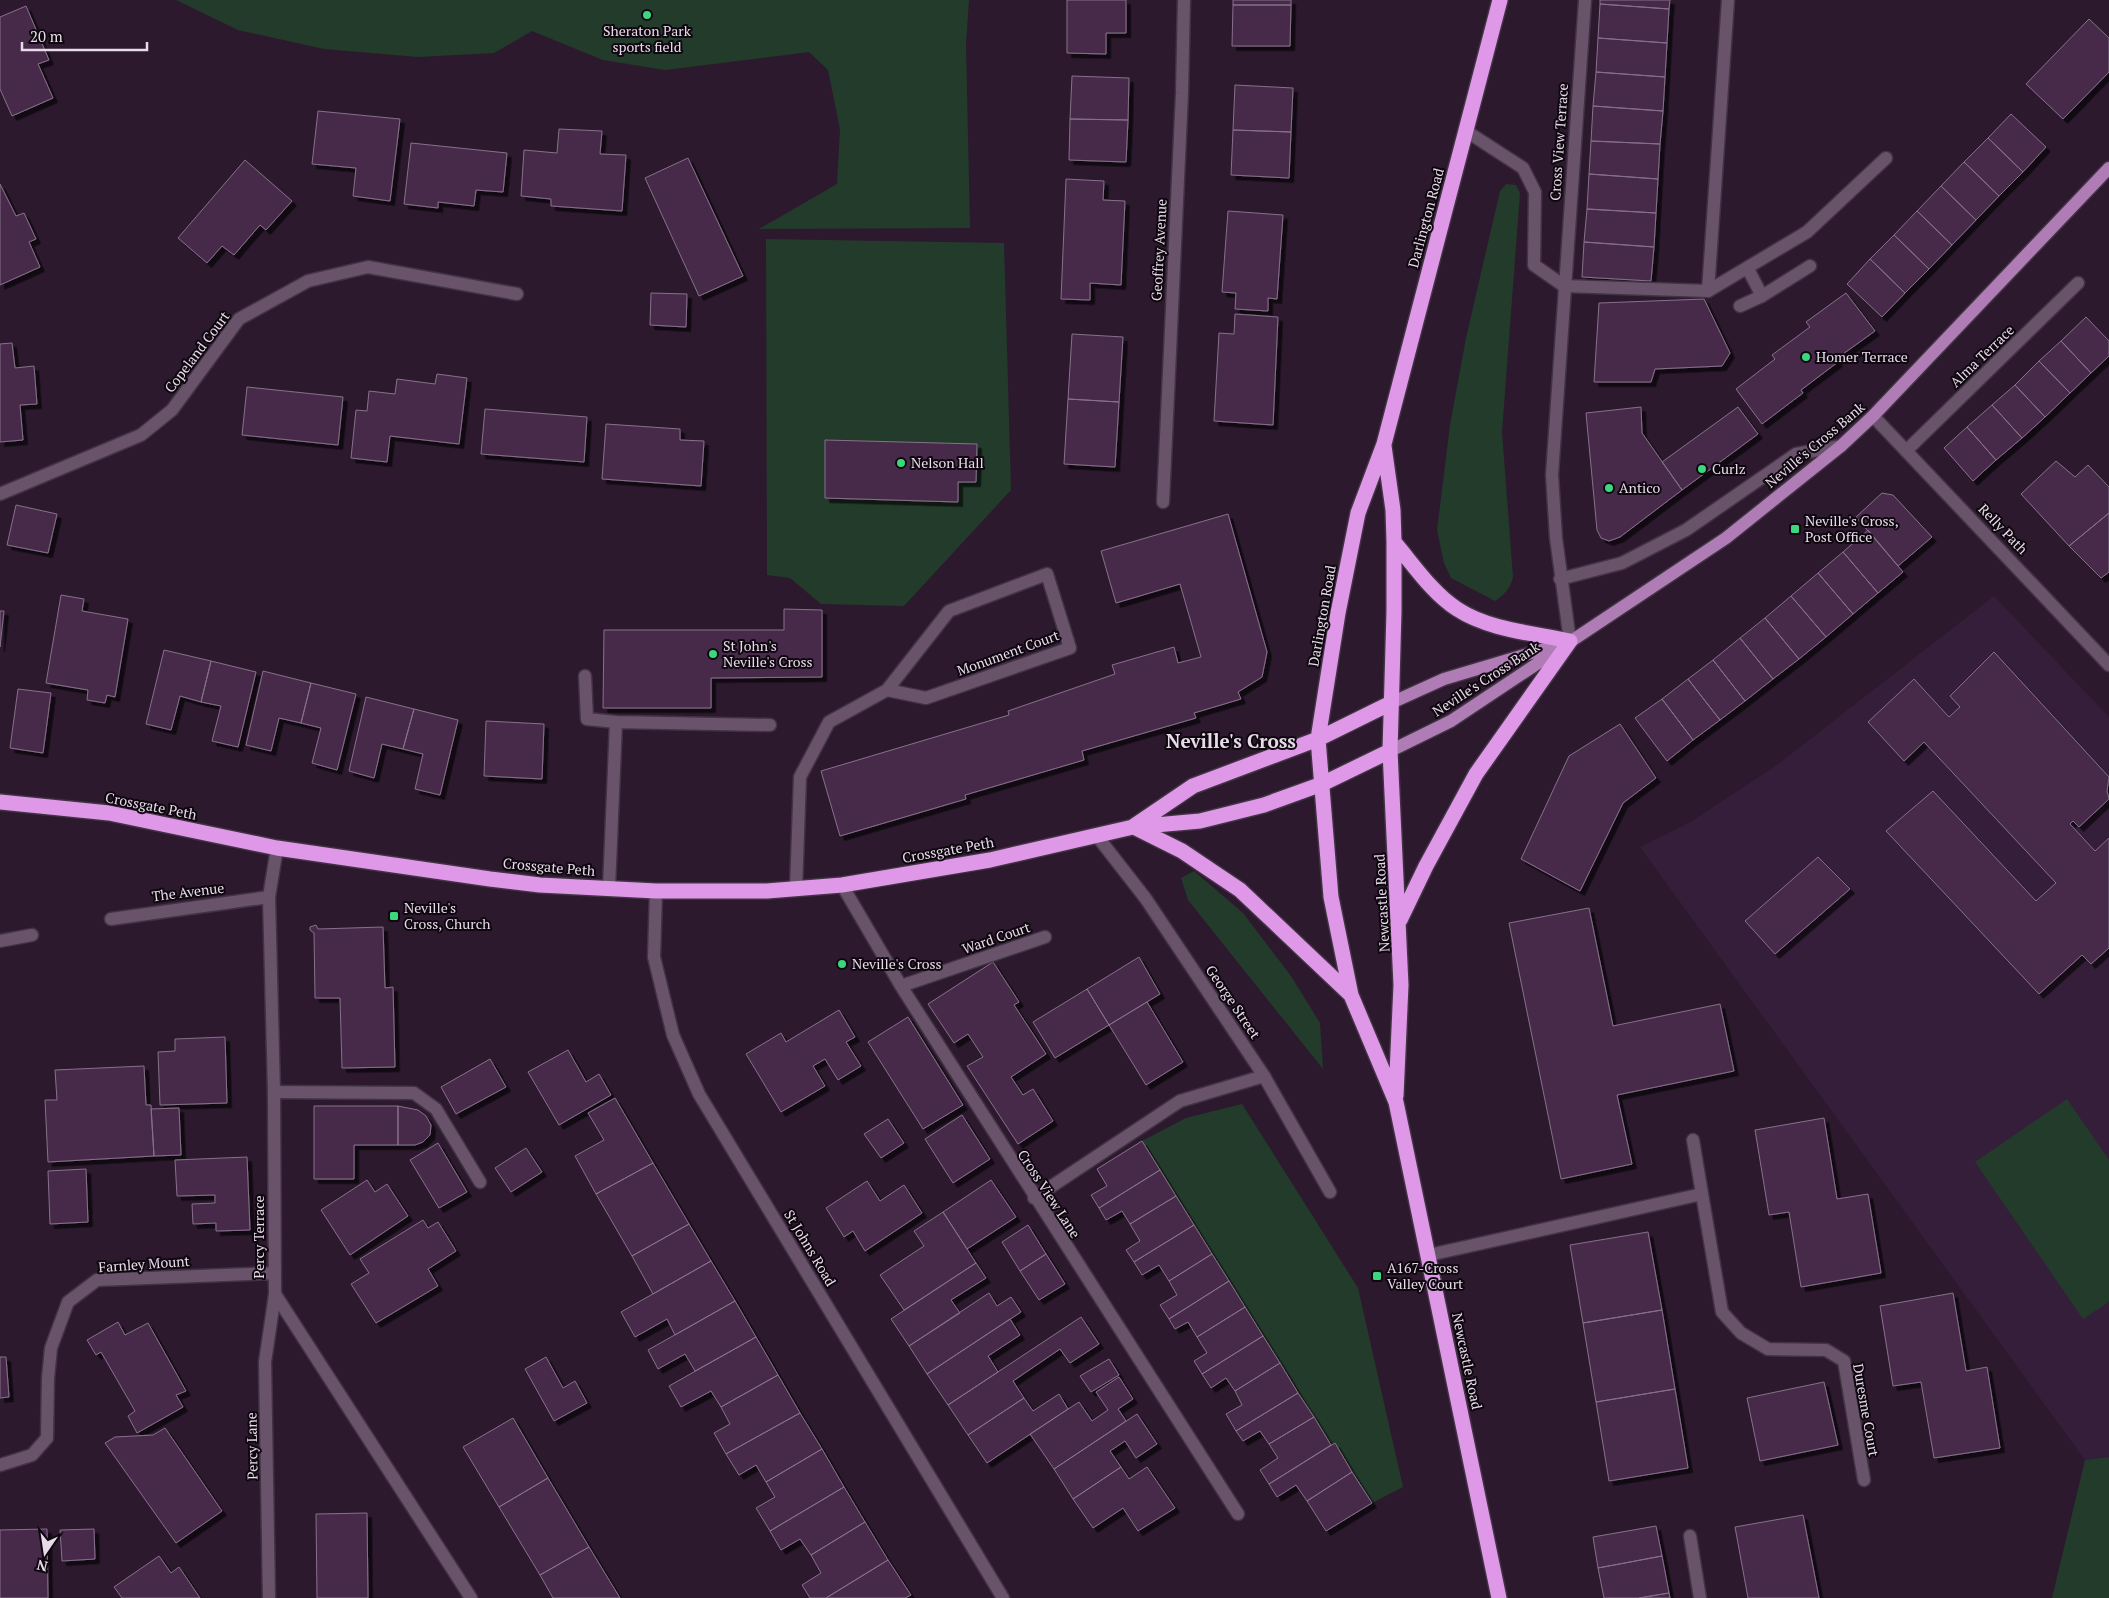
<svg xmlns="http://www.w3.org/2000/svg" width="2109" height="1598" viewBox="0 0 2109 1598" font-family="'PT Serif',serif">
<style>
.built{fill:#351e39}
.green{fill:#233b2a}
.building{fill:#472c4a;stroke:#87708a;filter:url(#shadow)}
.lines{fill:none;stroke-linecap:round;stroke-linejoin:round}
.lane-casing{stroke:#423344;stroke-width:15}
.street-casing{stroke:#423344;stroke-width:15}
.primary-casing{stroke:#423344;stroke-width:15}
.highway-casing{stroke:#423344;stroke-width:18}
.lane{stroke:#69536b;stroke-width:12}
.street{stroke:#69536b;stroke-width:12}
.primary{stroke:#af7cb5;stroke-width:12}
.highway{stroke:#de98e7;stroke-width:15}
.poi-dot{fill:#3bd77e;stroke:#0f0710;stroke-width:2}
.labels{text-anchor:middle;stroke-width:4;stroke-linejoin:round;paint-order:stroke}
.poi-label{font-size:14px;fill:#e8dbe9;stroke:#0f0710;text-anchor:start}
.street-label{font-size:14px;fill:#e8dbe9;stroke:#0f0710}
.district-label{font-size:19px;font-weight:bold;fill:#e8dbe9;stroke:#0f0710}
</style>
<defs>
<filter id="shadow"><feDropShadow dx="4.5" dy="4.5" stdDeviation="0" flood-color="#0009"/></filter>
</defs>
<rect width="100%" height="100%" fill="#2c192e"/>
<path class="built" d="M1994,596L2109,717V1457L2085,1460L1640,847L1689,823L1777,765Z"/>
<path class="green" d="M176,0H969L966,45L970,228L759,229L837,184L840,129L828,70L809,52L665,70L603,60L532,31L494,53L418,57L324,49L238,30Z
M1506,184L1516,185L1520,193L1502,432L1513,577C1510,589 1505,594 1495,601L1451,578L1444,563L1437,530L1450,425L1466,338L1500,191Z
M766,239L1004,243L1011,490L904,606L821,604L790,578L767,575Z
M1194,871L1243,913L1291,976L1320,1023L1323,1069L1188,900L1181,878Z
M2067,1099L2109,1160V1302L2083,1319L1975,1162Z
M1242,1104L1358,1288L1403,1487L1372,1503L1335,1443L1331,1445L1142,1141L1186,1118Z
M2109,1457V1598H2052L2085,1460Z"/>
<path class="building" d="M1067,0H1126V33H1106V54L1067,53Z
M1233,0H1291V5H1233Z
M1600,0H1670L1669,9L1600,4Z
M1600,4L1669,9L1667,43L1598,38Z
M1233,5H1291L1290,46H1232Z
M26,6L49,60L38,64L53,98L12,116L0,89V17Z
M2089,19L2109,38V72L2063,119L2026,84Z
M1598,38L1667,43L1665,77L1596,72Z
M1596,72L1665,77L1663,111L1593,106Z
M1072,76L1129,78L1128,120L1070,119Z
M1235,85L1293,88L1291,132L1233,130Z
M1593,106L1663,111L1660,144L1591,141Z
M318,111L400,119L390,201L353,196L356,168L312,164Z
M2011,114L2046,147L2023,172L1988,138Z
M1070,119L1128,120L1126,162L1069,160Z
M559,129L602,131L600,154L626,155L622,211L551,206V199L521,196L524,150L557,153Z
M1233,130L1291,132L1289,178L1231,175Z
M1988,138L2023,172L1999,196L1964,162Z
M1591,141L1660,144L1658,179L1589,174Z
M411,143L507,153L503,192L476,190L474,206L438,202V208L404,204Z
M688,158L743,276L699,296L645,178Z
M245,160L292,201L266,230L260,225L234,255L222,246L207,263L178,238Z
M1964,162L1999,196L1976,220L1941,186Z
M1589,174L1658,179L1656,213L1587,209Z
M1066,179L1104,181L1103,200L1125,201L1121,285L1090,283V300L1061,299Z
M0,184L16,216L24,213L36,239L29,242L40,267L0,285Z
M1941,186L1976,220L1952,245L1917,211Z
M1587,209L1656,213L1654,247L1584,242Z
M1228,211L1283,215L1277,299L1268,298V311L1235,309L1236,293L1222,292Z
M1917,211L1952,245L1929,269L1894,235Z
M1894,235L1929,269L1905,293L1870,259Z
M1584,242L1654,247L1651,281L1582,277Z
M1870,259L1905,293L1882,317L1847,284Z
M651,293L687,294L686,327L650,325Z
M1846,293L1875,331L1836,359L1838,362L1801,390L1803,393L1762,424L1736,389L1775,359L1772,355L1810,327L1806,322Z
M1704,299L1730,353L1722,366L1655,369L1651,382H1594L1599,303Z
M1235,314L1278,317L1273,425L1214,421L1219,333L1234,334Z
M2086,317L2109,341V356L2091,373L2061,341Z
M1072,334L1123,337L1119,402L1068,399Z
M2061,341L2091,373L2070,393L2039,361Z
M12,343L15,368L34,366L37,404L20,405L23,440L0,442V344Z
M2039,361L2070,393L2045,417L2015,385Z
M437,374L467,378L459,444L390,436L387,462L351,458L356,410L367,411L369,391L395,394L397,379L435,384Z
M2015,385L2045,417L2022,438L1992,405Z
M247,387L343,397L338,445L242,435Z
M1068,399L1119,402L1115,467L1064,464Z
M1992,405L2022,438L1996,460L1967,427Z
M1641,407L1642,433L1682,490L1620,537L1609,541L1601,538L1597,530L1586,413Z
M1738,407L1758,434L1682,490L1662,462Z
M485,409L587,417L584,462L481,454Z
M606,424L680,429V440L704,441L701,486L602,479Z
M1967,427L1996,460L1973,481L1944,448Z
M825,440L977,444L976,482H958V502L825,498Z
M2056,461L2075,477L2088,465L2109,487V513L2069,546L2021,494Z
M1882,493L1893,495L1932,537L1898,566L1856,517Z
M16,505L57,514L48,553L7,545Z
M2109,513V572L2101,578L2069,546Z
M1228,514L1267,652L1262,677L1238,692L1241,699L1194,713L1196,718L1082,751L1084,760L965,795L966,799L840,836L821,771L1009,715L1008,711L1115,674L1112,665L1174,647L1178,663L1201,657L1180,584L1116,603L1101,551Z
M1868,530L1903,572L1878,593L1843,552Z
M1843,552L1878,593L1853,614L1818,573Z
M1818,573L1853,614L1826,637L1791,596Z
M61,595L84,599L82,611L128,619L115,697L107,695L105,703L87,700L88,690L46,683Z
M1791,596L1826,637L1799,659L1765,618Z
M784,609L822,610V677L711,678V708H603L604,630H784Z
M0,611H4L0,647Z
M1765,618L1799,659L1773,679L1740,638Z
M1740,638L1773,679L1745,701L1713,660Z
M164,650L211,661L201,702L180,696L171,730L146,724Z
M1994,652L2109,777L2107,791L2109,799L2079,827L2073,821L2070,824L2095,851L2109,838V948L2091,964L2082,955L2039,994L1886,831L1933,791L2036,901L2056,883L1924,742L1904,761L1868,722L1914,679L1949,717L1960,707L1950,696Z
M1713,660L1745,701L1720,720L1688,679Z
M211,661L256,672L238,747L212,741L221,706L201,702Z
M263,671L311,683L301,723L279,718L271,751L246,745Z
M1688,679L1720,720L1693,740L1662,699Z
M311,683L356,694L337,770L312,763L321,728L301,723Z
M18,689L51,693L43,753L10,748Z
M366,697L414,709L403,749L382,744L374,778L349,771Z
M1662,699L1693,740L1667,761L1635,718Z
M414,709L458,720L440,795L415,789L423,754L403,749Z
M486,721L544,724L542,779L484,776Z
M1620,724L1656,778L1623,803L1580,891L1521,859L1569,756Z
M1818,857L1850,889L1775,954L1745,921Z
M1589,908L1613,1026L1720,1004L1734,1071L1617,1095L1632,1164L1561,1179L1509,923Z
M316,925L318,929L383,927L385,988L393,987L395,1067L342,1068L340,998H315L314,933L310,930V927Z
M1139,957L1160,994L1109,1025L1087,989Z
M993,962L1019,1002L1014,1005L1046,1054L1011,1077L1023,1095L1033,1089L1053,1121L1018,1144L967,1066L983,1057L968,1034L954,1043L928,1004Z
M1087,989L1109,1025L1055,1058L1033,1022Z
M1147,1002L1183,1062L1146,1085L1109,1025Z
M839,1010L855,1037L846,1042L861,1066L838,1080L825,1059L813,1066L825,1086L781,1112L746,1054L781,1033L786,1042Z
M908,1017L963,1105L923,1129L868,1042Z
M225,1037L227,1103L160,1105L158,1052L175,1051V1039Z
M568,1050L586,1082L599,1074L611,1095L559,1125L528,1072Z
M490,1059L506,1087L456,1114L441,1087Z
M144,1066L146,1105H151L154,1156L48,1162L45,1100H57L55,1070Z
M615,1098L653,1163L596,1194L575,1156L604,1140L588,1113Z
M314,1106H398V1145H354V1179H314Z
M398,1106L418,1110L426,1116L431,1125L430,1135L423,1142L415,1145H398Z
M179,1108L181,1155L154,1156L151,1109Z
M962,1115L990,1159L953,1183L925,1139Z
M1824,1118L1837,1199L1868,1194L1881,1273L1801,1287L1789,1212L1769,1215L1755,1130Z
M888,1119L904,1143L881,1158L864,1134Z
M1142,1141L1160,1170L1099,1208L1091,1195L1107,1186L1097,1169Z
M438,1143L467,1192L439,1208L410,1160Z
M526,1148L542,1172L511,1192L495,1168Z
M247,1157L250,1230L216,1231V1223L193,1224L192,1204L215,1203V1195L177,1196L175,1160Z
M653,1163L689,1224L632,1256L596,1194Z
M86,1169L88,1222L50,1224L48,1171Z
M1160,1170L1176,1196L1130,1224L1122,1211L1106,1220L1099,1208Z
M367,1180L375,1192L387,1184L408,1216L350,1255L321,1210Z
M991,1180L1016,1217L967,1249L943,1212Z
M867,1181L880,1201L904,1185L922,1213L865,1251L853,1231L844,1237L826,1208Z
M1176,1196L1194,1225L1134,1262L1126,1250L1140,1241L1130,1224Z
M943,1212L976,1263L904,1310L880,1275L924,1246L914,1231Z
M423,1220L428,1228L438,1222L456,1251L428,1269L438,1286L376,1323L351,1284L369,1273L360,1259Z
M689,1224L711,1261L653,1294L632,1256Z
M1028,1225L1046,1254L1020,1271L1002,1242Z
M1194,1225L1212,1254L1169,1281L1159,1265L1142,1275L1134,1262Z
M1648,1232L1662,1310L1583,1323L1570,1245Z
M1046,1254L1065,1284L1039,1300L1020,1271Z
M1212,1254L1229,1281L1169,1319L1160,1305L1177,1295L1169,1281Z
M711,1261L735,1301L675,1335L667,1319L635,1337L621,1312Z
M976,1263L986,1278L951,1300L960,1313L909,1346L891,1319Z
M1229,1281L1245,1307L1197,1337L1188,1322L1175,1329L1169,1319Z
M989,1293L997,1306L1011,1297L1021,1312L927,1374L909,1346Z
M1953,1293L1966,1371L1987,1367L2000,1448L1934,1458L1921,1382L1893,1386L1880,1306Z
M735,1301L756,1337L695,1371L685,1354L658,1369L648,1350Z
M1245,1307L1263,1336L1202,1374L1194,1361L1207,1353L1197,1337Z
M1662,1310L1675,1389L1596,1402L1583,1323Z
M1081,1317L1099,1344L1070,1363L1060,1349L1013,1381L1024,1398L968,1435L948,1405Z
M1010,1319L1020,1335L988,1356L998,1372L948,1405L927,1374Z
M118,1322L125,1335L148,1323L186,1391L176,1395L183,1407L137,1433L128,1416L135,1411L101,1352L96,1355L87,1340Z
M1263,1336L1280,1363L1235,1391L1226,1378L1211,1388L1202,1374Z
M756,1337L778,1375L721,1407L711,1391L681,1407L669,1386Z
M0,1357H6L9,1397L0,1398Z
M546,1357L563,1388L575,1381L587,1403L554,1421L525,1369Z
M1109,1359L1119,1375L1091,1392L1080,1376Z
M1280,1363L1298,1393L1236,1431L1226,1414L1242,1405L1235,1391Z
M778,1375L800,1413L726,1454L714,1433L730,1424L721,1407Z
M1119,1377L1133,1399L1118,1409L1126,1421L1054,1469L1030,1434L1079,1402L1092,1421L1108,1410L1096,1392Z
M1824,1382L1838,1445L1760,1461L1747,1398Z
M1675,1389L1688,1468L1609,1481L1596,1402Z
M1298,1393L1314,1417L1269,1444L1260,1431L1243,1441L1236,1431Z
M1059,1394L1068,1409L987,1463L968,1435L1024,1398L1033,1411Z
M800,1413L822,1449L766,1482L756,1465L739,1475L726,1454Z
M1137,1414L1157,1444L1136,1458L1125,1441L1110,1451L1121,1467L1073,1499L1054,1469Z
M1314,1417L1331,1445L1269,1484L1260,1470L1278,1458L1269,1444Z
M513,1418L548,1478L499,1507L463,1447Z
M165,1428L222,1511L176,1543L105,1443L115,1437L153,1435Z
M1335,1443L1352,1472L1307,1501L1296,1485L1277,1497L1269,1484Z
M822,1449L844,1487L770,1531L756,1508L775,1497L766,1482Z
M1121,1467L1129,1479L1147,1467L1175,1508L1138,1531L1123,1508L1093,1528L1073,1499Z
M1352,1472L1372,1503L1326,1531L1307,1501Z
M548,1478L589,1547L540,1575L499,1507Z
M844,1487L865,1522L811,1555L800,1539L781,1550L770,1531Z
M367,1513L368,1598H317L316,1514Z
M1803,1515L1819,1598H1748L1735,1527Z
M865,1522L888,1560L826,1598H810L802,1585L821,1573L811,1555Z
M1656,1526L1662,1556L1598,1568L1593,1537Z
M47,1529L48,1598H0V1530Z
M94,1529L95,1559L62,1561L60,1530Z
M589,1547L620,1598H553L540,1575Z
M159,1556L171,1573L179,1567L200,1598H122L114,1587Z
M1662,1556L1669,1593L1639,1598H1604L1598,1568Z
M888,1560L911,1595L905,1598H826Z
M1669,1593L1670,1598H1639Z"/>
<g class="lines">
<defs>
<path id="lane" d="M1748,269L1762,296
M1564,286L1708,291L1807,232L1886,158
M1708,291L1728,0
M1740,306L1762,296L1810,266
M1907,450L2078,283
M1560,579L1622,563L1686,530L1796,454L1841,446
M585,676L587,719L616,722L609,888
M616,722L770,725
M842,885L901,986L1238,1514
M796,889L800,777L829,722L887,690L949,611L1047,574L1070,648L926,698L887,690
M901,986L1045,937
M274,1092L414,1093L436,1109L480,1182
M1693,1140L1702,1194
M1034,1198L1180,1101L1264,1076
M1429,1255L1702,1194L1722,1312L1741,1333L1768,1349L1826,1350L1844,1361L1864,1480"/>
<path id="street" d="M1466,131L1523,168L1535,192L1534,265L1564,286
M1873,416L2109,665
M0,494L141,435L172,410L239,319L308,281L368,267L517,294
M1163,502L1182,93L1184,0
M1570,641L1556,538L1552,475L1585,0
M1097,836L1146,899L1264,1076L1330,1192
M277,848L269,897L274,1092L275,1294L471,1598
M656,891L654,957L673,1035L699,1094L1003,1598
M111,919L269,897
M0,941L32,935
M0,1465L32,1455L47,1438L48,1378L51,1348L68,1302L97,1280L275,1273
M1690,1536L1700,1598
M269,1598L265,1362L275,1294"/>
<path id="primary" d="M1391,703L1444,679L1558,645
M1390,751L1451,721L1726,538L1841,446L1873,416L2109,168"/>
<path id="highway" d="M1384,446L1393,510L1394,542V611L1390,751L1401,985L1396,1096
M1394,542C1413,564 1432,593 1457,609C1489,630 1533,633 1570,641L1476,774L1426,866L1400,920
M0,802L109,813L277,848L490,879L540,885L656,891H767L842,885L990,860L1133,827L1200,821L1264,805L1322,784L1390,751
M1134,826L1193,786L1318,739L1391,703
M1134,827L1182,851L1240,890L1351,995
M1499,1598L1396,1102L1351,995L1331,897L1318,739L1338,613L1358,513L1384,444L1500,0"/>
</defs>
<use href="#lane" class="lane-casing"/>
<use href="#street" class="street-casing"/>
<use href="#primary" class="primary-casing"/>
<use href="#highway" class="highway-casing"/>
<use href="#lane" class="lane"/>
<use href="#street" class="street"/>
<use href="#primary" class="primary"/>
<use href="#highway" class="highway"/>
</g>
<g class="poi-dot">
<circle cx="647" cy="15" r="5"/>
<circle cx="1806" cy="357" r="5"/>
<circle cx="901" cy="463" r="5"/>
<circle cx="1702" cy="469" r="5"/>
<circle cx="1609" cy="488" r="5"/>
<rect x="1790" y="524" width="10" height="10" rx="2.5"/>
<circle cx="713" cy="654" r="5"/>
<rect x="389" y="911" width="10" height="10" rx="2.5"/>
<circle cx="842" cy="964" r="5"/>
<rect x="1372" y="1271" width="10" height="10" rx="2.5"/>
</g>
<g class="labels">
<g class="poi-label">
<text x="647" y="36" text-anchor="middle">Sheraton Park<tspan x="647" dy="16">sports field</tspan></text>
<text x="1816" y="362">Homer Terrace</text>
<text x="911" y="468">Nelson Hall</text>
<text x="1712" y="474">Curlz</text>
<text x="1619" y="493">Antico</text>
<text x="1805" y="526">Neville's Cross,<tspan x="1805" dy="16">Post Office</tspan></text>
<text x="723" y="651">St John's<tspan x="723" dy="16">Neville's Cross</tspan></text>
<text x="404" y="913">Neville's<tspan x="404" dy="16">Cross, Church</tspan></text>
<text x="852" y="969">Neville's Cross</text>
<text x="1387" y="1273">A167-Cross<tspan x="1387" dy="16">Valley Court</tspan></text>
</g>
<g class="street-label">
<text transform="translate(1559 142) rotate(-86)" y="5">Cross View Terrace</text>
<text transform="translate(1426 218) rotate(-75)" y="5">Darlington Road</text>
<text transform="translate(1159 250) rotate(-87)" y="5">Geoffrey Avenue</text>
<text transform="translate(197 352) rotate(-53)" y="5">Copeland Court</text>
<text transform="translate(1982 356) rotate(-44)" y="5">Alma Terrace</text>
<text transform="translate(1815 445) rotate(-40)" y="5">Neville's Cross Bank</text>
<text transform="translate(2003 529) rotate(46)" y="5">Relly Path</text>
<text transform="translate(1322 616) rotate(-80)" y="5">Darlington Road</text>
<text transform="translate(1008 653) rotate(-20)" y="5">Monument Court</text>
<text transform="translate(1486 679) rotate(-33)" y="5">Neville's Cross Bank</text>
<text transform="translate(151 806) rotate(11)" y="5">Crossgate Peth</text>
<text transform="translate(948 850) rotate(-10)" y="5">Crossgate Peth</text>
<text transform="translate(549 867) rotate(5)" y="5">Crossgate Peth</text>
<text transform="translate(188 892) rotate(-7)" y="5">The Avenue</text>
<text transform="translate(1382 903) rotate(-93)" y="5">Newcastle Road</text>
<text transform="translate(996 938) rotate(-19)" y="5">Ward Court</text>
<text transform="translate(1233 1002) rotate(56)" y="5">George Street</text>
<text transform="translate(1049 1194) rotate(57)" y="5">Cross View Lane</text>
<text transform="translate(259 1237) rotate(-90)" y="5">Percy Terrace</text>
<text transform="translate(810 1248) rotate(59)" y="5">St Johns Road</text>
<text transform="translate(144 1264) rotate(-4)" y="5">Farnley Mount</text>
<text transform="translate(1467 1361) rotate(78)" y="5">Newcastle Road</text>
<text transform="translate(1866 1410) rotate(80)" y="5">Duresme Court</text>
<text transform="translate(252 1446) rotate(-91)" y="5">Percy Lane</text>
</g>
<g class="district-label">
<text x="1231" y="748">Neville's Cross</text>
</g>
</g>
<g transform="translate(45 1553) rotate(193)" stroke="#0f0710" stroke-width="4" paint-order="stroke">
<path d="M0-4L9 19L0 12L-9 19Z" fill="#e8dbe9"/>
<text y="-8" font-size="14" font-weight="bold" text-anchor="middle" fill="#e8dbe9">N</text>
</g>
<path d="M22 42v8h125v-8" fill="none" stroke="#e8dbe9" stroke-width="2.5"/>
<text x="30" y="42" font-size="15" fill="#e8dbe9" stroke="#0f0710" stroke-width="4" paint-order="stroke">20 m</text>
</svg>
